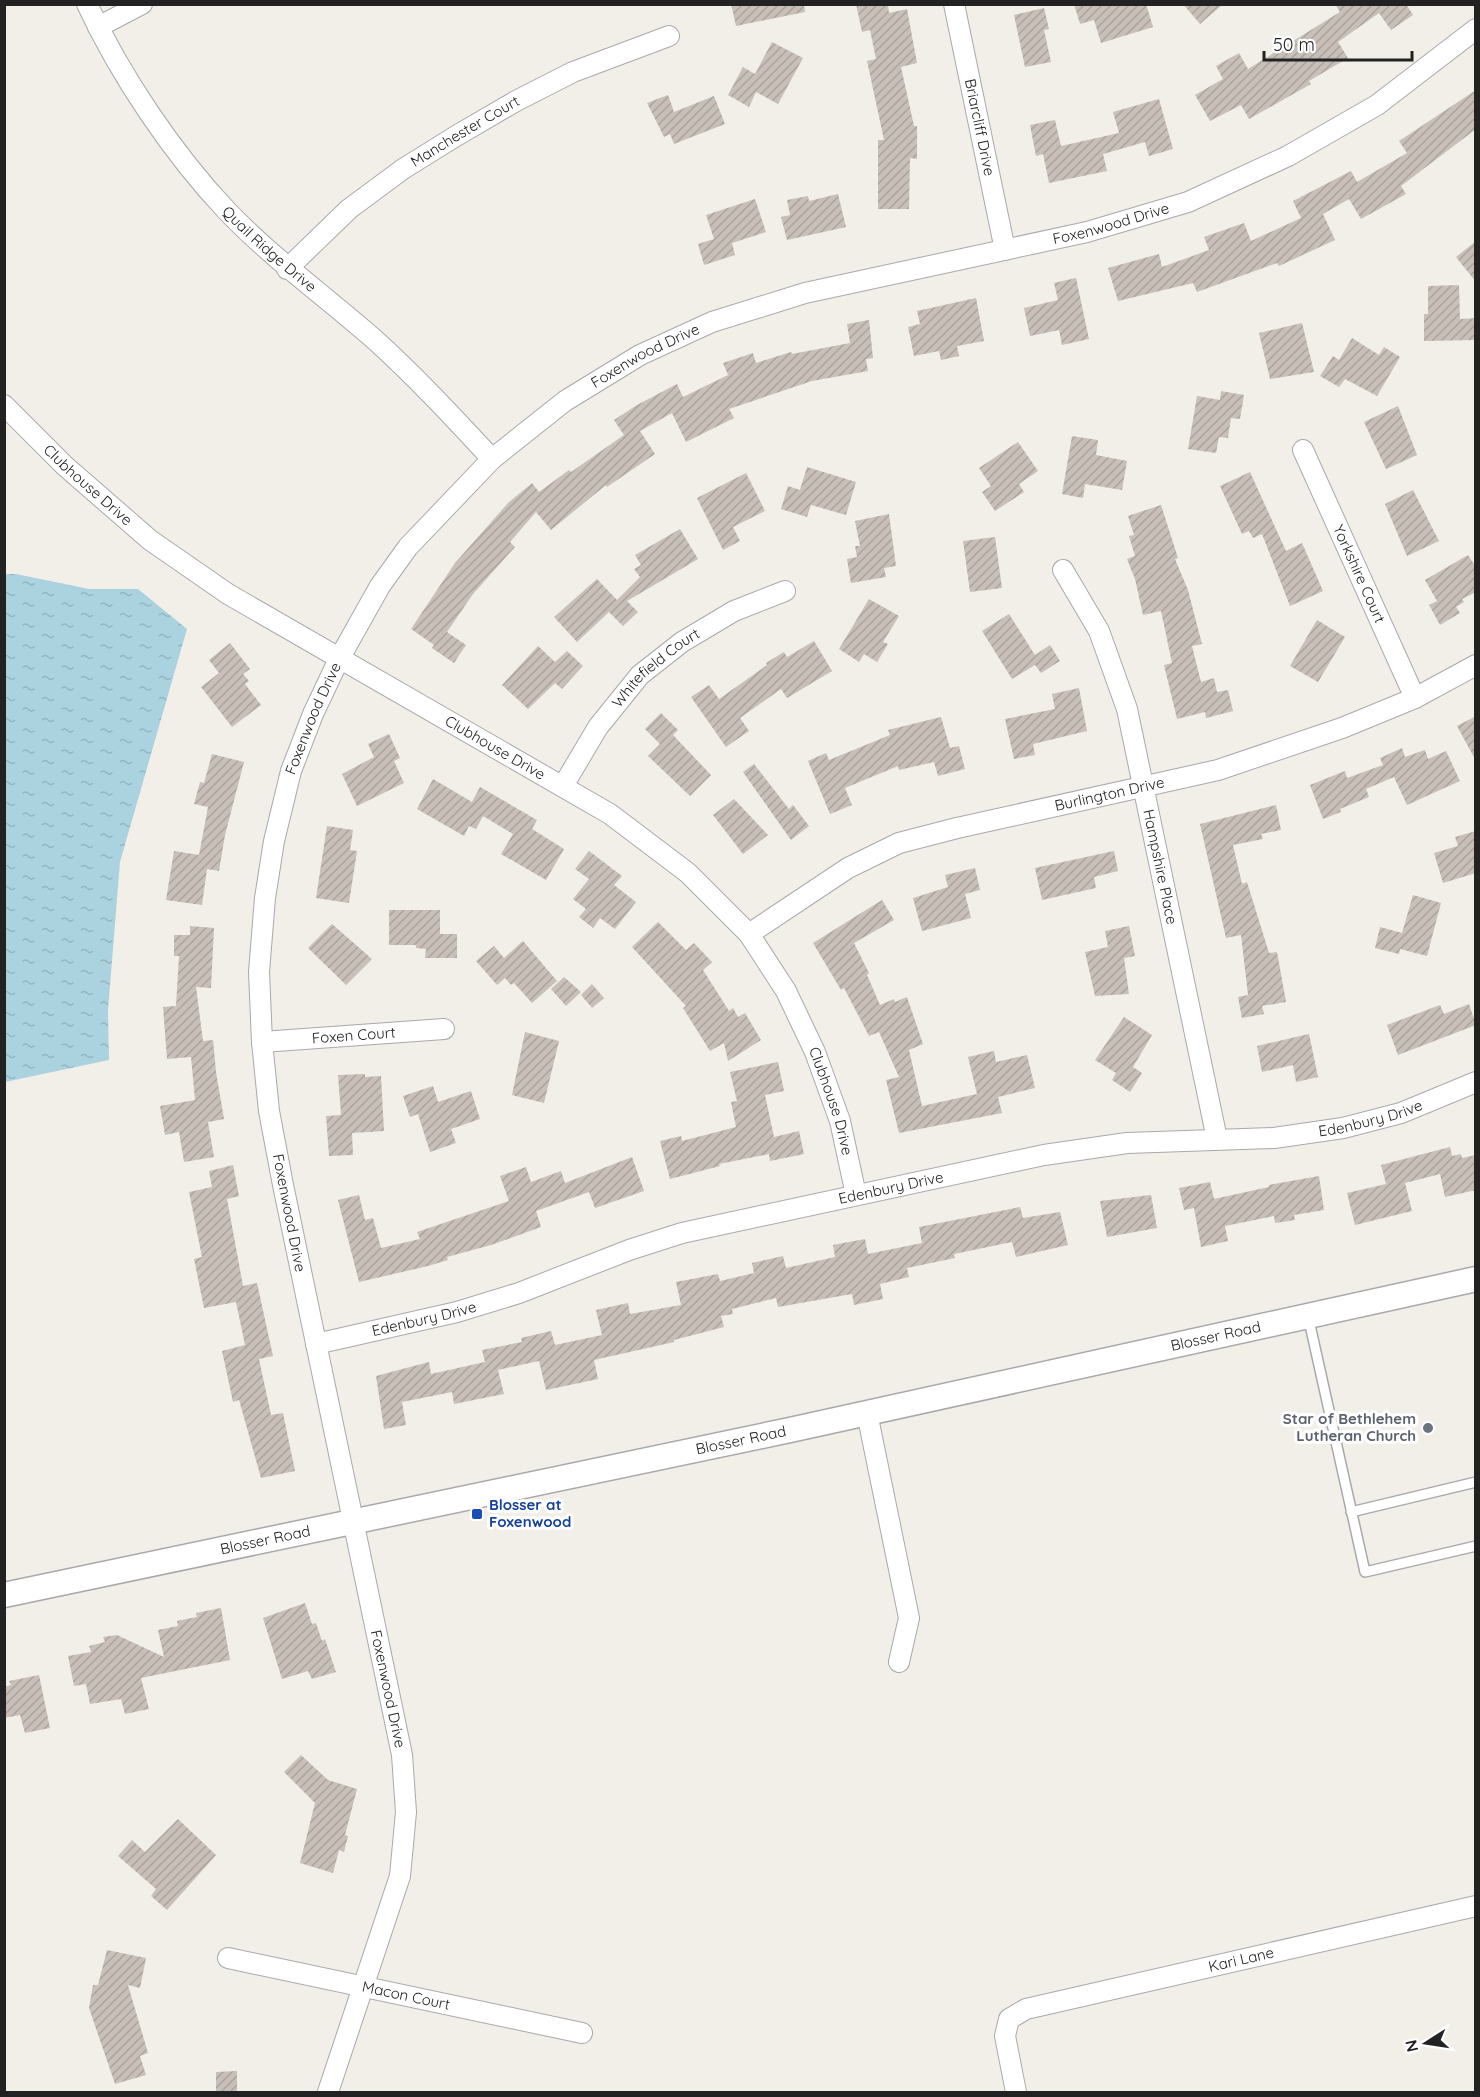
<svg xmlns="http://www.w3.org/2000/svg" width="1480" height="2097" viewBox="0 0 1480 2097" font-family="Quicksand,sans-serif">
<style>
.water{fill:url(#water-ripples)}
.building{fill:url(#building-hatch)}
.lines{fill:none;stroke-linecap:round;stroke-linejoin:round}
.service-casing{stroke:#a9a9a9;stroke-width:12}
.minor-casing{stroke:#a9a9a9;stroke-width:22}
.tertiary-casing{stroke:#a9a9a9;stroke-width:27}
.service{stroke:#fff;stroke-width:9}
.minor{stroke:#fff;stroke-width:20}
.tertiary{stroke:#fff;stroke-width:24}
.worship-dot{fill:#6b7280;stroke:#fff;stroke-width:2}
.transit-dot{fill:#1a4fb4;stroke:#fff;stroke-width:2}
.labels{text-anchor:middle;stroke-width:6;stroke-linejoin:round;paint-order:stroke}
.street-label{font-size:15px;fill:#222;stroke:#fff}
.worship-label{font-size:15px;font-weight:bold;fill:#5b616d;stroke:#fff;text-anchor:end}
.transit-label{font-size:15px;font-weight:bold;fill:#164399;stroke:#fff;text-anchor:start}
</style>
<defs>
<pattern id="water-ripples" width="26" height="14" patternUnits="userSpaceOnUse" patternTransform="scale(1.5)"><rect width="26" height="14" fill="#aad3df"/><path d="M2 4q2-2 4 0t4 0M15 11q2-2 4 0t4 0" fill="none" stroke="#92b5bf"/></pattern>
<pattern id="building-hatch" width="6" height="6" patternUnits="userSpaceOnUse" patternTransform="scale(1.5)"><rect width="6" height="6" fill="#c7bfb8"/><path d="M-1 1l2-2M0 6l6-6M5 7l2-2" fill="none" stroke="#aba49e"/></pattern>
</defs>
<rect width="100%" height="100%" fill="#f2efe9"/>
<path class="water" d="M5,574H16L89,589H138L187,629L120,862L108,1010L109,1060L5,1082Z"/>
<path class="building" d="M731,4H804L805,12L736,26Z
M856,4H888L889,13L907,9L917,63L901,67L914,126H917V159L910,158L909,209H878V140H884L867,61L876,59L870,30L862,32Z
M1074,4H1146L1153,27L1101,43L1094,20L1080,24Z
M1183,4H1223L1200,24Z
M1335,4H1406L1413,15L1391,30L1379,13L1338,42L1348,58L1309,81L1311,84L1249,119L1241,105L1210,121L1195,95L1223,79L1216,66L1239,53L1248,69L1340,12Z
M1044,8L1049,29L1044,30L1051,62L1025,67L1014,15Z
M772,42L803,58L778,104L756,92L749,107L728,95L743,67L755,74Z
M1476,90V129L1401,186L1406,194L1361,219L1349,199L1323,214L1335,240L1279,266L1277,263L1197,292L1193,283L1118,301L1108,268L1159,254L1162,267L1209,250L1204,237L1244,223L1251,241L1301,218L1293,201L1351,171L1357,182L1407,153L1399,141Z
M668,95L674,112L714,96L725,124L674,144L670,134L664,137L647,103Z
M1159,99L1173,149L1149,156L1145,142L1103,154L1107,171L1049,183L1043,154L1036,156L1030,125L1055,120L1061,146L1119,133L1113,112Z
M838,194L846,227L787,240L781,217L790,215L787,200L808,196L809,201Z
M755,199L766,232L732,243L735,255L704,265L698,244L714,239L706,215Z
M1476,241V282L1456,257Z
M1076,278L1089,339L1062,345L1059,330L1030,336L1024,308L1058,300L1054,283Z
M1459,285L1460,319L1476,318V340L1424,341V314H1428V286Z
M976,298L984,341L957,346L959,356L941,360L939,351L914,356L908,327L920,324L917,311Z
M869,320L873,358L866,359L868,371L812,381L729,409L734,418L686,442L672,413L640,431L655,454L607,487L606,485L551,530L536,512L510,542L515,547L473,594L447,632L466,645L454,663L432,648L434,645L411,629L455,563L508,503L532,483L539,492L569,470L571,472L624,435L614,420L637,405L677,384L683,397L728,375L723,363L753,353L756,363L791,352L792,354L850,343L847,324Z
M1302,323L1314,372L1270,379L1259,333Z
M1352,338L1379,355L1384,347L1400,357L1377,396L1345,379L1339,387L1320,376L1333,356L1339,360Z
M1221,391L1244,395L1240,419L1231,418L1228,438L1219,437L1216,453L1188,449L1197,396L1220,400Z
M1398,406L1417,455L1386,469L1364,422Z
M1072,436L1098,440L1096,455L1127,461L1122,490L1085,484L1083,498L1062,494Z
M1018,442L1038,471L1019,484L1024,492L995,511L982,492L991,486L979,468Z
M807,467L856,482L846,515L811,505L807,517L781,509L788,486L800,490Z
M1250,472L1286,551L1302,543L1323,591L1290,606L1262,534L1253,538L1249,531L1242,534L1220,486Z
M746,473L765,511L733,527L740,541L723,550L697,498Z
M1413,490L1439,541L1407,556L1385,504Z
M1161,505L1178,558L1175,559L1188,590L1202,644L1192,646L1201,682L1214,678L1217,692L1228,690L1233,711L1206,718L1205,712L1177,719L1164,665L1172,663L1161,611L1143,615L1135,579L1127,559L1135,556L1129,536L1134,535L1128,516Z
M889,514L896,566L884,568L886,577L851,583L847,559L857,557L855,546H860L855,521Z
M680,529L698,559L627,601L638,612L623,626L609,612L577,642L554,617L597,579L617,600L640,577L634,569L641,565L635,555Z
M995,537L1002,588L970,592L963,541Z
M1468,555L1476,567V592L1462,599L1464,602L1456,607L1460,613L1440,625L1429,605L1437,601L1425,580Z
M869,599L899,616L883,642L888,644L877,662L864,654L859,662L839,649Z
M1009,614L1035,655L1050,645L1060,661L1041,673L1035,665L1012,679L982,631Z
M1317,620L1345,637L1318,682L1290,666Z
M814,641L832,671L787,698L781,689L740,718L749,731L726,747L691,697L709,685L719,699L767,665L766,663L784,652L787,657Z
M230,643L250,669L243,674L249,681L245,684L261,705L232,727L201,687L219,673L209,660Z
M538,646L555,662L567,651L583,666L562,689L555,683L528,709L502,685Z
M1079,688L1087,731L1033,744L1035,755L1014,759L1005,719L1055,709L1052,694Z
M661,713L678,730L673,735L711,775L690,796L648,756L660,744L645,729Z
M1476,716V761L1457,726Z
M941,717L950,748L959,746L965,769L938,776L934,762L899,770L898,766L845,788L852,805L830,814L808,761L826,753L829,760L890,735L888,730Z
M389,734L400,758L394,761L404,783L357,806L342,774L374,757L368,744Z
M1402,748L1405,757L1425,750L1428,759L1446,751L1460,781L1407,805L1394,777L1366,789L1369,797L1340,809L1341,812L1323,819L1310,785L1345,771L1347,778L1383,765L1380,758Z
M212,754L244,762L225,835L219,871L207,869L202,905L166,900L174,851L199,855L208,807L194,804L200,782L204,783Z
M754,764L789,809L793,805L809,826L791,840L743,772Z
M433,779L472,802L480,787L537,820L532,829L564,849L546,880L501,854L513,834L483,816L476,829L469,826L464,836L417,809Z
M734,799L768,835L743,854L713,815Z
M1276,805L1281,830L1261,834L1263,839L1233,845L1242,884L1247,882L1269,953L1277,952L1286,1002L1262,1006L1264,1014L1242,1018L1238,997L1248,995L1241,935L1226,938L1200,824Z
M327,826L353,830L350,850L357,851L349,903L316,898Z
M1476,831V873L1443,883L1434,853L1458,846L1455,837Z
M589,851L622,876L614,885L636,902L615,929L600,918L593,928L579,917L586,909L573,899L589,879L575,869Z
M1114,851L1118,871L1094,877L1096,888L1042,900L1035,868Z
M975,868L980,890L965,894L971,918L922,931L913,898L948,887L945,875Z
M1413,895L1441,903L1427,956L1400,949L1399,954L1375,948L1380,927L1402,933Z
M882,900L894,920L854,943L869,973L867,975L880,1005L894,999L895,1002L907,997L923,1044L909,1050L922,1106L977,1094L968,1057L994,1051L996,1062L1027,1055L1035,1088L998,1097L1002,1113L899,1133L886,1080L899,1077L879,1032L869,1036L844,988L841,990L813,943Z
M389,910H440V934H457V958H425L426,949L416,948V945H389Z
M658,922L686,950L694,943L712,962L703,970L729,1011L733,1008L738,1017L745,1013L761,1040L728,1061L724,1043L710,1051L683,1008L686,1006L632,947Z
M332,924L372,959L346,985L308,948Z
M190,926L214,928L211,988L196,987L203,1041L213,1040L216,1072L224,1119L208,1122L214,1157L184,1162L179,1132L165,1135L160,1106L195,1100L191,1057L167,1059L163,1007L176,1006L179,956H174V935H190Z
M1129,926L1135,956L1124,958L1129,994L1095,996L1085,952L1108,947L1105,931Z
M523,941L557,981L532,1003L514,983L511,985L505,978L497,985L476,961L494,946L504,958Z
M564,977L581,992L566,1006L551,989Z
M592,984L604,998L592,1008L581,995Z
M1469,1004L1476,1025L1398,1055L1387,1025L1440,1005L1444,1014Z
M1124,1017L1152,1035L1133,1067L1142,1073L1130,1092L1112,1080L1116,1073L1095,1060Z
M525,1032L559,1041L544,1103L512,1095Z
M1309,1034L1318,1077L1296,1082L1293,1065L1262,1072L1257,1046Z
M778,1062L784,1091L765,1095L774,1137L799,1131L804,1154L770,1161L769,1154L719,1164L720,1166L670,1179L660,1141L681,1136L682,1141L736,1127L731,1102L737,1101L730,1072Z
M365,1074V1077L381,1076L384,1131L352,1133L353,1155L329,1156L326,1116L341,1115L338,1075Z
M433,1086L438,1102L471,1091L480,1119L451,1129L456,1143L430,1152L418,1114L410,1117L403,1096Z
M1450,1147L1452,1156L1461,1154L1462,1158L1476,1155V1190L1445,1197L1440,1174L1405,1183L1412,1211L1355,1225L1347,1193L1386,1184L1381,1165Z
M632,1157L644,1191L595,1208L589,1192L536,1211L541,1227L491,1245L447,1257L448,1260L428,1266L359,1282L338,1200L359,1195L365,1220L373,1218L381,1248L420,1239L417,1232L509,1201L500,1176L526,1167L531,1182L561,1171L565,1183Z
M233,1165L239,1196L227,1199L243,1286L257,1283L273,1356L259,1359L271,1415L283,1413L295,1471L261,1478L239,1400L233,1402L222,1351L245,1345L236,1302L204,1308L194,1259L202,1257L189,1192L212,1187L209,1171Z
M1319,1176L1324,1210L1294,1215L1295,1220L1275,1223L1274,1216L1225,1226L1228,1241L1201,1247L1194,1208L1184,1210L1179,1188L1210,1182L1214,1199L1269,1187V1185Z
M1151,1195L1157,1228L1107,1237L1100,1201Z
M1020,1207L1023,1218L1060,1212L1068,1245L1016,1257L1012,1242L954,1254L955,1258L907,1268L909,1277L880,1284L883,1299L854,1305L852,1294L778,1307L776,1298L732,1309L733,1314L721,1316L724,1327L674,1340V1342L594,1360L598,1379L546,1390L539,1361L498,1370L504,1394L454,1404L452,1392L402,1402L406,1425L384,1429L376,1376L429,1362L431,1374L485,1362L482,1350L522,1342L521,1338L551,1331L555,1345L602,1335L596,1310L628,1303L630,1314L681,1305L676,1282L718,1274L720,1281L754,1273L752,1263L783,1256L786,1268L835,1257L833,1245L865,1239L868,1254L922,1243L919,1227Z
M305,1603L312,1624L316,1623L322,1641L325,1639L336,1672L312,1679L308,1671L282,1679L263,1618Z
M221,1608L230,1660L141,1678L149,1709L125,1714L121,1699L90,1704L86,1684L74,1686L68,1656L91,1652L89,1646L105,1642L103,1637L117,1635L164,1657L158,1630L178,1626L177,1621L197,1617L196,1613Z
M39,1675L50,1728L25,1733L20,1715L4,1718V1687L11,1685L9,1681Z
M301,1755L328,1780L357,1789L345,1835L348,1836L344,1852L339,1850L333,1873L300,1863L315,1803L284,1772Z
M178,1819L216,1855L167,1910L151,1896L156,1889L118,1856L132,1840L145,1852Z
M107,1950L146,1958L140,1988L128,1985L148,2053L140,2056L146,2075L115,2084L89,2008L93,1985H98Z
M237,2071V2092H216V2072Z"/>
<g class="lines">
<defs>
<path id="service" d="M1308,1316L1365,1572L1476,1546
M1351,1512L1476,1482"/>
<g id="minor">
<path id="s1" d="M87,4C120,75 173,154 227,211C272,258 325,296 374,339C416,377 454,418 492,459"/>
<path id="s2" d="M954,4L1005,250"/>
<path d="M98,27L142,4"/>
<path id="s3" d="M287,269L349,209L403,169L456,136L516,101L573,72L669,36"/>
<path id="s4" d="M4,405L65,466L150,540L228,594L610,814L688,873L749,934L786,991L815,1052L840,1121L856,1195"/>
<path id="s5" d="M1303,450L1415,698"/>
<path id="s6" d="M1063,570L1099,631L1127,709L1217,1139"/>
<path id="s7" d="M563,786L598,727L640,675L682,642L734,611L785,591"/>
<path id="s8" d="M749,934L848,868L899,843L957,828L1218,770L1342,728L1415,698L1476,665"/>
<path id="s9" d="M262,1042L444,1029"/>
<path id="s10" d="M316,1344L457,1312L519,1293L629,1250L682,1233L1044,1155L1127,1143L1274,1138L1343,1128L1401,1113L1476,1082"/>
<path d="M867,1413L909,1618L899,1662"/>
<path id="s11" d="M228,1958L582,2033"/>
<path id="s12" d="M328,2092L400,1876L406,1812L402,1755L283,1185L269,1111L262,1042L259,972L265,898L274,841L291,771L313,714L339,659L380,586L408,547L492,459L565,401L640,355L712,322L805,293L1087,232L1188,202L1288,156L1377,105L1476,29"/>
<path id="s13" d="M1016,2092L1005,2036L1009,2019L1026,2009L1476,1906"/>
</g>
<g id="tertiary">
<path id="s14" d="M4,1595L790,1430L1476,1279"/>
</g>
</defs>
<use href="#service" class="service-casing"/>
<use href="#minor" class="minor-casing"/>
<use href="#tertiary" class="tertiary-casing"/>
<use href="#service" class="service"/>
<use href="#minor" class="minor"/>
<use href="#tertiary" class="tertiary"/>
</g>
<circle class="worship-dot" cx="1428" cy="1428" r="6"/>
<rect class="transit-dot" x="471" y="1508" width="12" height="12" rx="3"/>
<g class="labels">
<g class="street-label">
<text dy="5" stroke="none"><textPath href="#s2" startOffset="126">Briarcliff Drive</textPath></text>
<text dy="5" stroke="none"><textPath href="#s3" startOffset="226">Manchester Court</textPath></text>
<text dy="5" stroke="none"><textPath href="#s12" startOffset="2397">Foxenwood Drive</textPath></text>
<text dy="5" stroke="none"><textPath href="#s1" startOffset="308">Quail Ridge Drive</textPath></text>
<text dy="5" stroke="none"><textPath href="#s12" startOffset="1911">Foxenwood Drive</textPath></text>
<text dy="5" stroke="none"><textPath href="#s4" startOffset="116">Clubhouse Drive</textPath></text>
<text dy="5" stroke="none"><textPath href="#s5" startOffset="136">Yorkshire Court</textPath></text>
<text dy="5" stroke="none"><textPath href="#s7" startOffset="152">Whitefield Court</textPath></text>
<text dy="5" stroke="none"><textPath href="#s12" startOffset="1407">Foxenwood Drive</textPath></text>
<text dy="5" stroke="none"><textPath href="#s4" startOffset="602">Clubhouse Drive</textPath></text>
<text dy="5" stroke="none"><textPath href="#s8" startOffset="392">Burlington Drive</textPath></text>
<text dy="5" stroke="none"><textPath href="#s6" startOffset="315">Hampshire Place</textPath></text>
<text dy="5" stroke="none"><textPath href="#s9" startOffset="92">Foxen Court</textPath></text>
<text dy="5" stroke="none"><textPath href="#s4" startOffset="1106">Clubhouse Drive</textPath></text>
<text dy="5" stroke="none"><textPath href="#s10" startOffset="1083">Edenbury Drive</textPath></text>
<text dy="5" stroke="none"><textPath href="#s10" startOffset="597">Edenbury Drive</textPath></text>
<text transform="translate(289 1213) rotate(79)" y="5">Foxenwood Drive</text>
<text dy="5" stroke="none"><textPath href="#s10" startOffset="111">Edenbury Drive</textPath></text>
<text dy="5" stroke="none"><textPath href="#s14" startOffset="1239">Blosser Road</textPath></text>
<text dy="5" stroke="none"><textPath href="#s14" startOffset="753">Blosser Road</textPath></text>
<text dy="5" stroke="none"><textPath href="#s14" startOffset="267">Blosser Road</textPath></text>
<text transform="translate(388 1689) rotate(78)" y="5">Foxenwood Drive</text>
<text dy="5" stroke="none"><textPath href="#s13" startOffset="315">Kari Lane</textPath></text>
<text dy="5" stroke="none"><textPath href="#s11" startOffset="182">Macon Court</textPath></text>
</g>
<g class="worship-label">
<text x="1416" y="1424">Star of Bethlehem<tspan x="1416" dy="17">Lutheran Church</tspan></text>
</g>
<g class="transit-label">
<text x="489" y="1510">Blosser at<tspan x="489" dy="17">Foxenwood</tspan></text>
</g>
</g>
<rect width="1480" height="2097" fill="none" stroke="#222222" stroke-width="12"/>
<g transform="translate(1426 2043) rotate(258)" stroke="#ffffff" stroke-width="4.5" paint-order="stroke">
<path d="M0-4.5L10 22L0 15L-10 22Z" fill="#222222"/>
<text y="-9" font-size="16" font-weight="bold" text-anchor="middle" fill="#222222">N</text>
</g>
<path d="M1264 51v9h148v-9" fill="none" stroke="#222222" stroke-width="3"/>
<text x="1273" y="51" font-size="18" fill="#222222" stroke="#ffffff" stroke-width="4.5" paint-order="stroke">50 m</text>
</svg>
